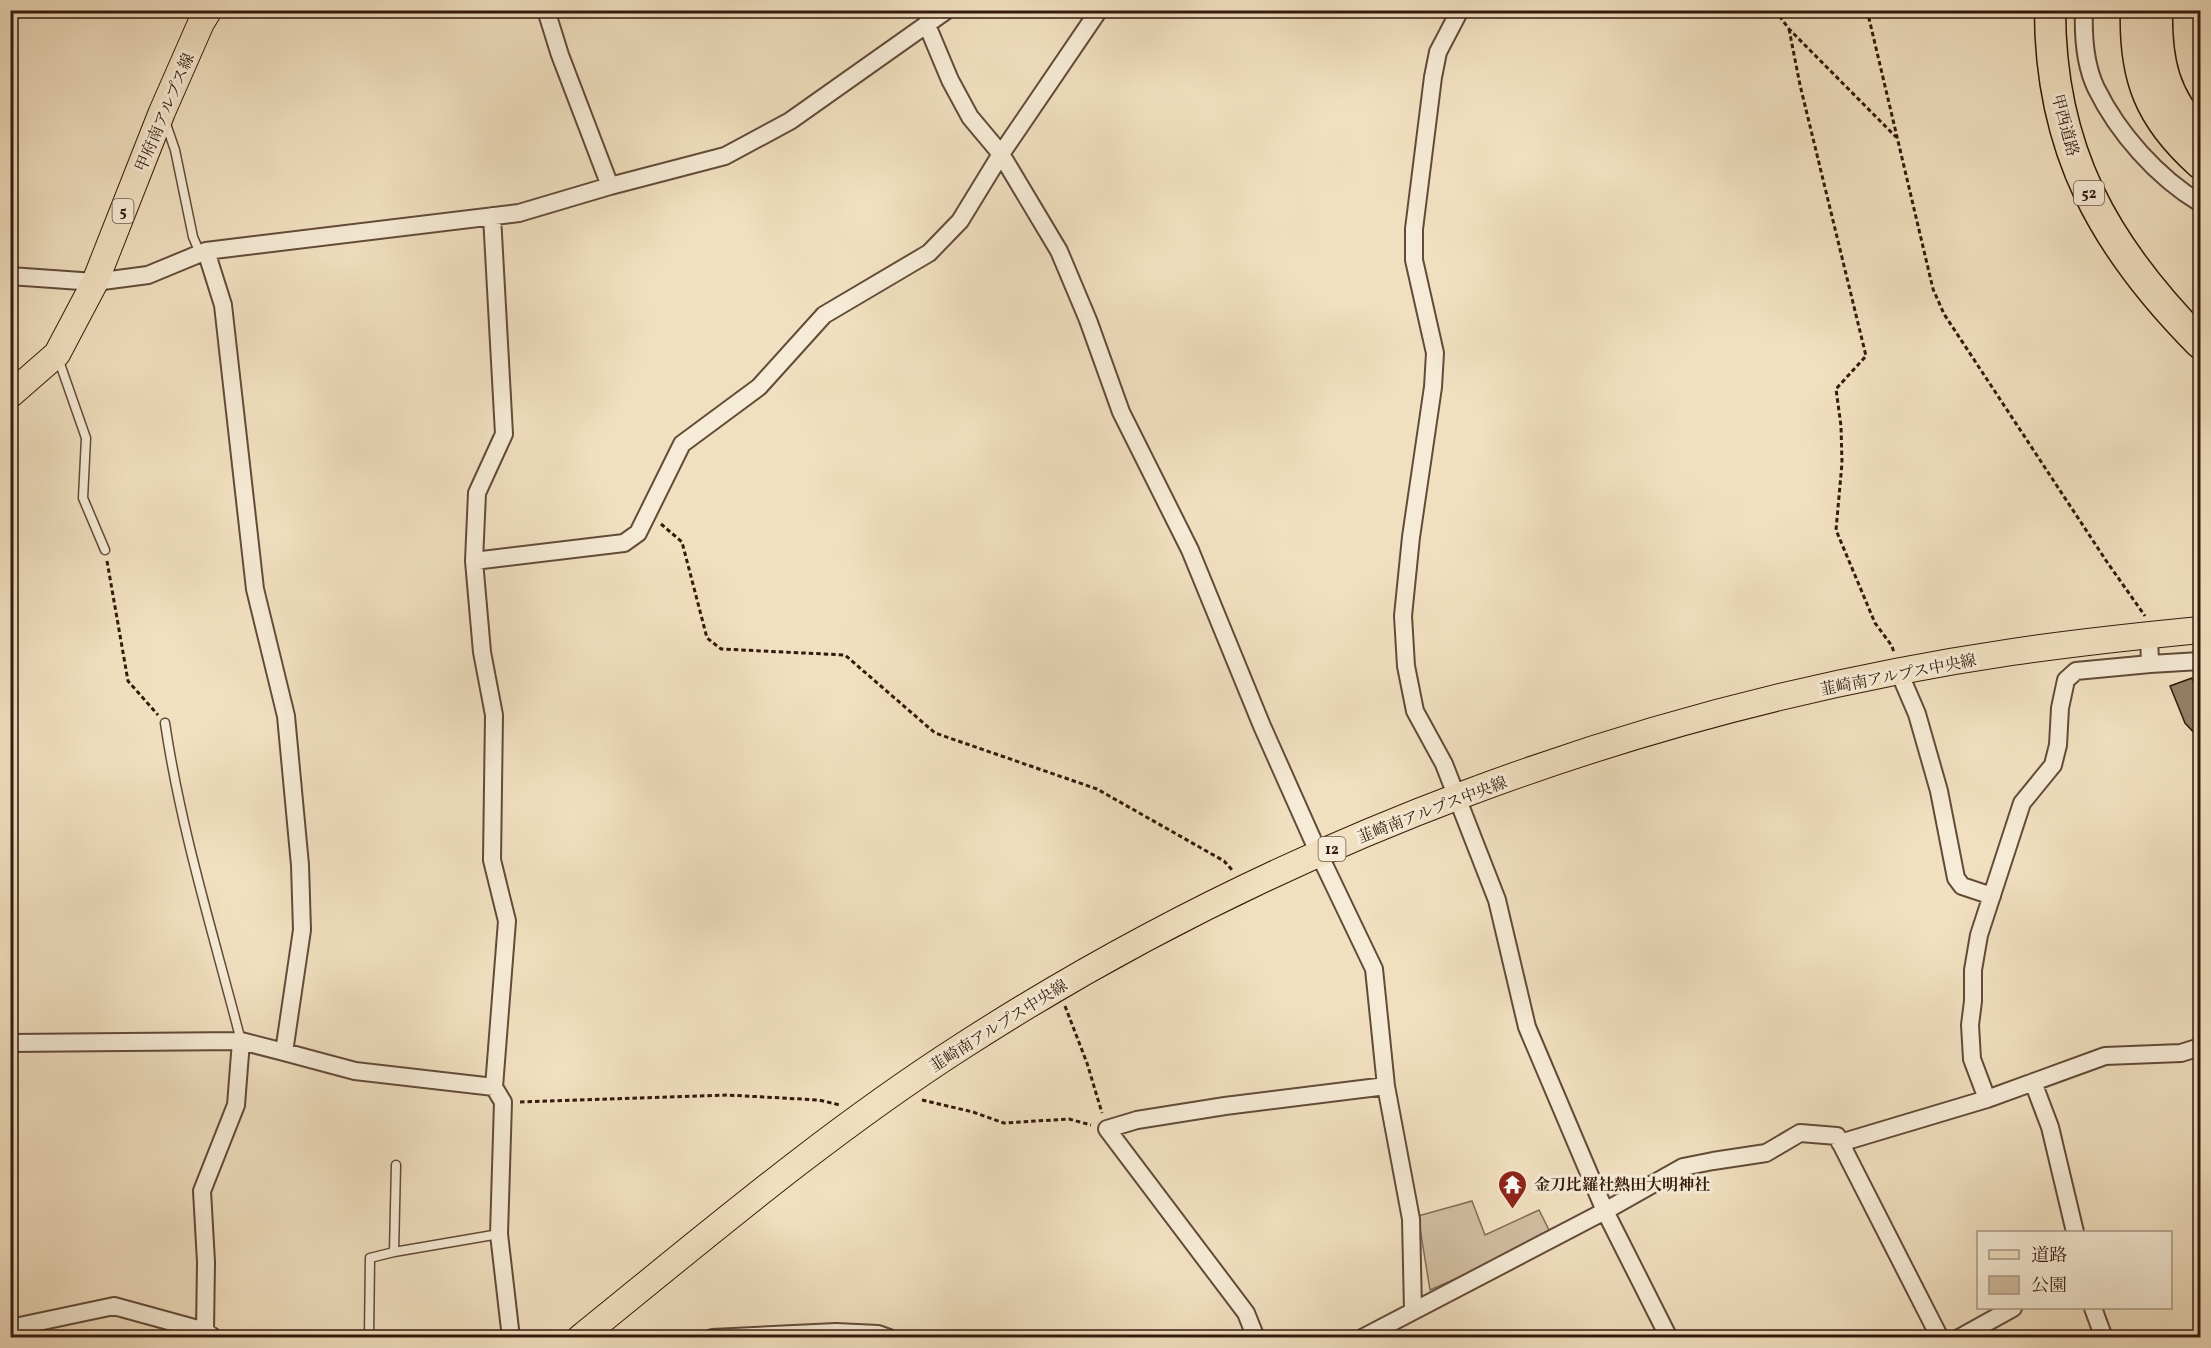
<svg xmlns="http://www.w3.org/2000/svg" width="2211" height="1348" viewBox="0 0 2211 1348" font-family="Vollkorn,'Noto Serif JP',serif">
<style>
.green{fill:#d1bea1;stroke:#826c56;stroke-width:1.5}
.building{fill:#96806a;stroke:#34190c;stroke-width:1.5}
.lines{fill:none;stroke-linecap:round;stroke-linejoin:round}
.lane-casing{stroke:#634b39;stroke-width:11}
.street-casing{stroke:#634b39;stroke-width:20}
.primary-casing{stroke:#34190c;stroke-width:28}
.highway-casing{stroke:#34190c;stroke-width:33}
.path{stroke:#34190c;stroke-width:3;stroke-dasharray:4.5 3;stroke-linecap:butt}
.lane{stroke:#f6ebd6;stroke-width:8}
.street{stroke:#f6ebd6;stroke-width:16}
.primary{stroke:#f1e0c0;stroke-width:26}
.highway{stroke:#f1e0c0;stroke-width:30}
.labels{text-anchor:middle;stroke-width:6;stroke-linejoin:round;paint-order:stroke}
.shield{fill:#f6ebd6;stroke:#6e5849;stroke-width:1.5}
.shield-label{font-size:15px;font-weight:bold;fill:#34190c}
.street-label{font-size:16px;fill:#34190c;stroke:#f6ebd6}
.poi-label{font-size:16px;font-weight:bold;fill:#34190c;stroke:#f6ebd6;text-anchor:start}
</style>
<rect width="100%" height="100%" fill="#f1e0c0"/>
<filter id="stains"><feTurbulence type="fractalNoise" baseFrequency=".00333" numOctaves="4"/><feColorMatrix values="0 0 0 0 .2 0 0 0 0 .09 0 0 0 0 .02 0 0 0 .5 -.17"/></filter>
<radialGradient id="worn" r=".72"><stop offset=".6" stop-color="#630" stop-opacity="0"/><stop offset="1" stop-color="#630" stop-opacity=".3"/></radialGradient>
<path class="green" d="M1472,1201L1485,1235L1539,1210L1551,1234L1496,1261L1430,1290L1418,1216Z"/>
<path class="building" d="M2192,678L2193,681L2197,679L2200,688V739L2185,723L2170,686Z"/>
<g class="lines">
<defs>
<path id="lane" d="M921,10L927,25
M165,121L175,150L193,237L200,253
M58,358L86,438L83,498L105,550
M165,723C181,831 214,936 241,1041
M394,1252L499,1234
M369,1338L370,1258L394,1252L396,1165"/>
<path id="street" d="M546,10L560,55L610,186
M1460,10L1438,52L1433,77L1414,229V260L1435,353L1433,387L1411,537L1403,616L1406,666L1415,711L1444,764L1497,900L1527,1027L1605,1211L1669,1338
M2084,10C2083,36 2085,65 2096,88C2118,133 2157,177 2200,203
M927,25L950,80L970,117L1001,154L1059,251L1088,320L1121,412L1190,550L1262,726L1319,854L1374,969L1386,1086L1411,1219L1413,1310
M492,216L504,434L477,493L474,561L482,652L494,715L492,860L507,921L494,1087L503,1102L499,1234L511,1338
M10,276L95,282L148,275L206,251L519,213L610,186L725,156L790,121L947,10
M474,561L624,543L638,533L682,444L759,387L824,315L929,253L960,221L1001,154L1099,10
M2150,664L2200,661
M1899,672L1917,714L1939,791L1956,878L1962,886L1992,896
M10,1043L241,1041L284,1052L302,930L300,865L286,716L255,589L223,305L206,251
M284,1052L355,1071L494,1087
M2033,1082L2050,1127L2075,1232
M1987,1099L1972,1059L1970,1025L1973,1001V970L1979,935L2022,803L2053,765L2058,745L2060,708L2066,680L2076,671L2150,664L2149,635
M1840,1143L1987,1099L2105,1056L2181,1053L2200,1047
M2093,1308L2104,1338
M10,1328L114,1306L205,1331L213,1337
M205,1331L206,1262L202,1191L236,1105L241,1041
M712,1338L836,1332L878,1334L889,1338
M1256,1338L1246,1313L1107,1129L1137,1120L1225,1106L1386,1086
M1362,1338L1605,1211L1683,1167L1713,1161L1766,1153L1800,1133L1837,1136L1940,1338
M1959,1338L2013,1308"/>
<path id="primary" d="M10,395L57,354L95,282L162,112L201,23L209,10
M580,1338C705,1237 827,1133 961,1047C1277,843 1640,707 2012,652C2074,643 2138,636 2200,630"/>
<path id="highway" d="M2050,10C2050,150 2104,246 2200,343
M2136,10C2134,78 2150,118 2200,163
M2157,10C2156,62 2164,97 2200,135"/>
</defs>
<use href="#lane" class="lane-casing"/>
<use href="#street" class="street-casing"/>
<use href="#primary" class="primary-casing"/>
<use href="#highway" class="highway-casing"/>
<path class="path" d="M1775,10L1789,29L1896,137
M1867,10L1933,289L1944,314L2107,562L2145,616
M1789,29L1800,85L1866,356L1836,389L1841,426L1842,463L1836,530L1875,623L1892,646L1894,653
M661,524L682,542L707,638L721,649L845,655L935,733L1097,789L1224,861L1233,871
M107,561L128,681L158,715
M1065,1006L1087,1063L1102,1113
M922,1100L973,1112L1004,1123L1069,1119L1091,1125
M520,1102L727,1095L819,1100L840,1105"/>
<use href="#lane" class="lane"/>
<use href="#street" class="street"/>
<use href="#primary" class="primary"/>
<use href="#highway" class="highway"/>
</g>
<defs>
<symbol id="temple-pin" viewBox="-11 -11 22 30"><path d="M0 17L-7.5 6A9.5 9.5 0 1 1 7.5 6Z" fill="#8f2418" stroke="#f6ebd6"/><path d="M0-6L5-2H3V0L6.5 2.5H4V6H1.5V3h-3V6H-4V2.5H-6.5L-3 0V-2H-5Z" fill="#fff"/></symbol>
</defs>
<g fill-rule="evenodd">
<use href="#temple-pin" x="1496" y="1168" width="33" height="45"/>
</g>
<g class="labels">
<g class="shield">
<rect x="2074" y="181" width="30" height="24" rx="4.5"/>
<rect x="112.5" y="199" width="21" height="24" rx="4.5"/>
<rect x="1318.5" y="837" width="27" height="24" rx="4.5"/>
</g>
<g class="shield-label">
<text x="2089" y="198">52</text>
<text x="123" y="216">5</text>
<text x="1332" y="854">12</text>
</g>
<g class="street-label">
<text transform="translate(164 112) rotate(-67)" y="6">甲府南アルプス線</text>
<text transform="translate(2066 125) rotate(75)" y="6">甲西道路</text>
<text transform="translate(1898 674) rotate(-11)" y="6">韮崎南アルプス中央線</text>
<text transform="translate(1432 809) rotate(-21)" y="6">韮崎南アルプス中央線</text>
<text transform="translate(998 1025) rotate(-32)" y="6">韮崎南アルプス中央線</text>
</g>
<g class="poi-label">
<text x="1534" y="1190">金刀比羅社熱田大明神社</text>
</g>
</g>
<rect width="2211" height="1348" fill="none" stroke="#f1e0c0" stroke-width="36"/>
<rect x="12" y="12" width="2187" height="1324" fill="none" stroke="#34190c" stroke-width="3"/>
<rect x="18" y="18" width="2175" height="1312" fill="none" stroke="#34190c" stroke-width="1.5"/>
<rect x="1977" y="1231" width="195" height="78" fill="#f6ebd6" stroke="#a89785" stroke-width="1.5"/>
<rect x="1989" y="1250" width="30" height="9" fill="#f1e0c0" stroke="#a89785" stroke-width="1.5"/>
<text x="2031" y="1261" font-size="18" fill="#34190c">道路</text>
<rect x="1989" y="1276" width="30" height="18" fill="#d1bea1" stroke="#a89785" stroke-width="1.5"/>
<text x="2031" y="1291" font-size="18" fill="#34190c">公園</text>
<rect width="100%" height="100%" filter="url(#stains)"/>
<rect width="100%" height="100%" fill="url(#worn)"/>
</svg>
